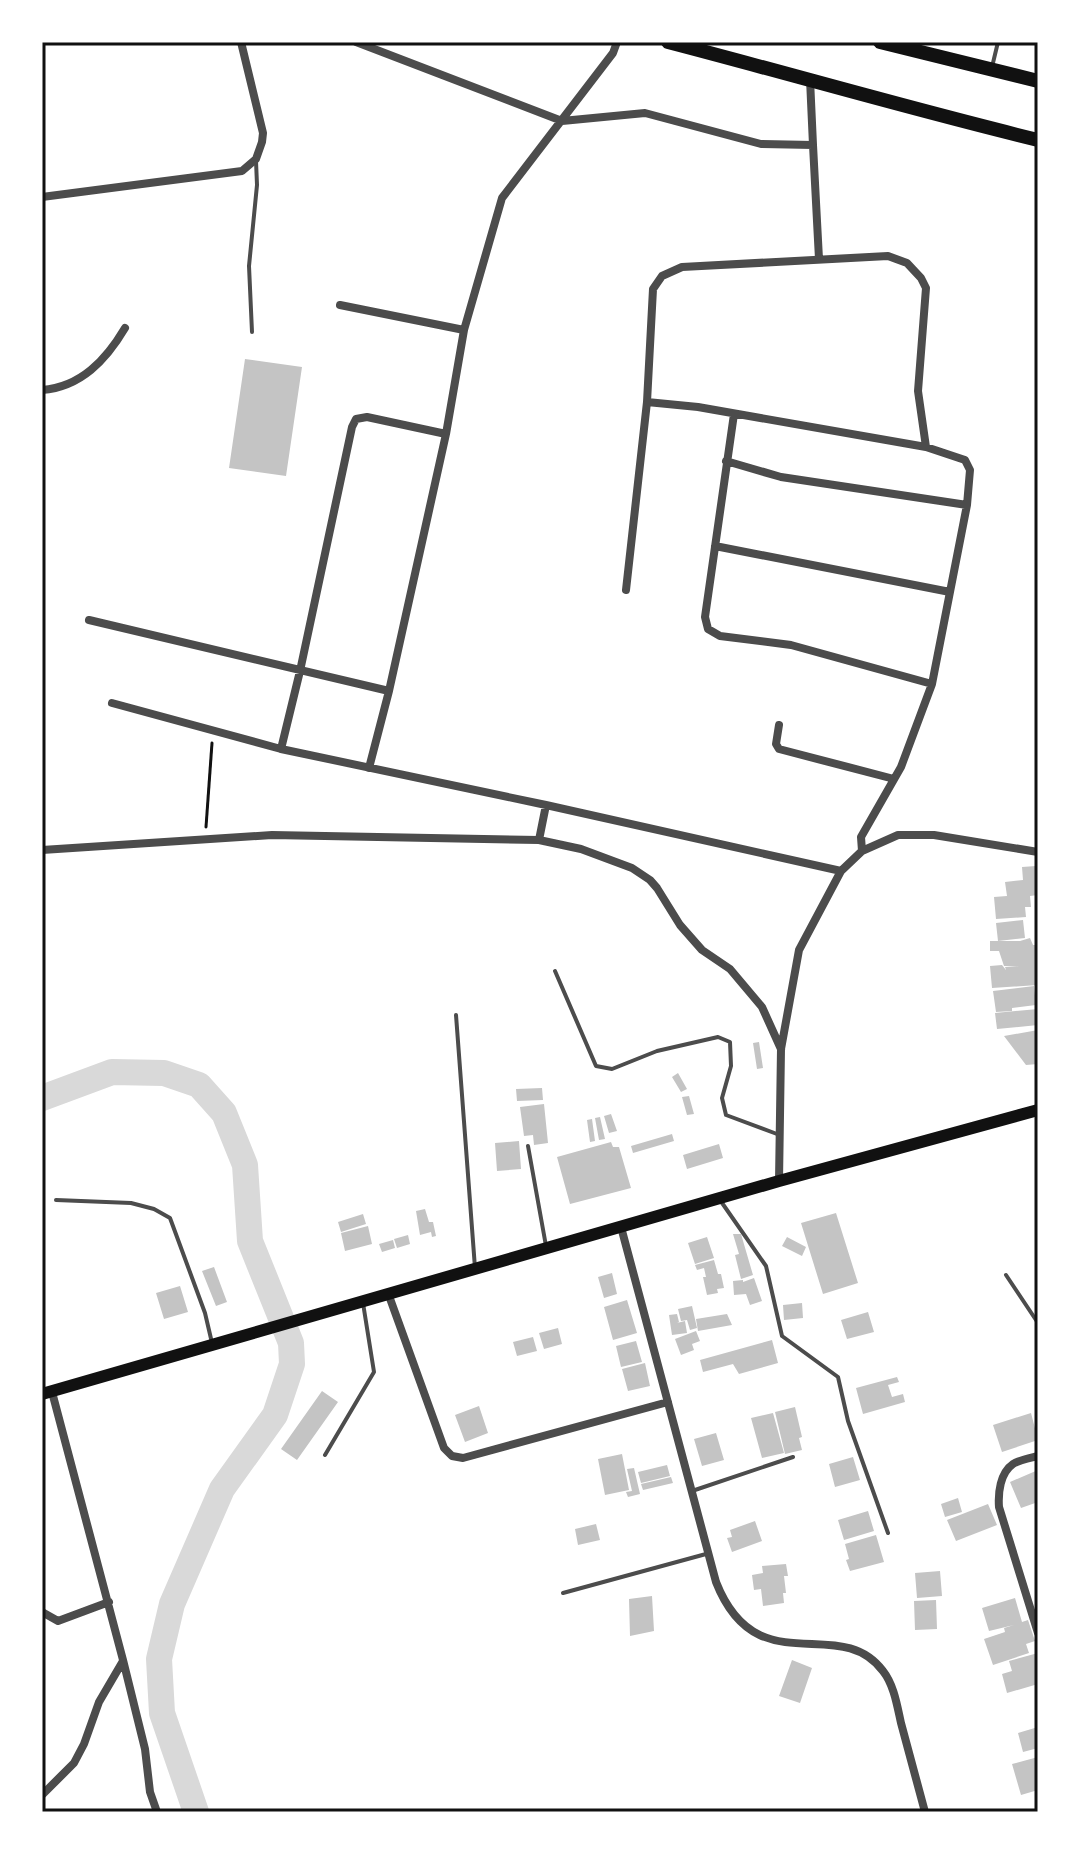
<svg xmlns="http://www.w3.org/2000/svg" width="1080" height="1854" viewBox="0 0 1080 1854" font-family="'Archivo Narrow',sans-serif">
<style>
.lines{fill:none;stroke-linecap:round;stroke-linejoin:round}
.river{stroke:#d9d9d9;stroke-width:26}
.building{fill:#c4c4c4}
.path{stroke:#111;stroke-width:3}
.service{stroke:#4c4c4c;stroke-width:4}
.minor{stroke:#4c4c4c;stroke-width:8}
.secondary{stroke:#111;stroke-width:12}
.trunk{stroke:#111;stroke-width:14}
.neatline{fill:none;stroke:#111;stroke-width:3}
</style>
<rect width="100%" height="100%" fill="#fff"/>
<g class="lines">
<path class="river" d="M42,1098L112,1072L164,1073L199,1085L224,1113L245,1165L250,1241L291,1343L292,1364L275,1415L222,1489L172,1604L159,1659L162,1713L196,1812"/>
</g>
<path class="building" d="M245,359L302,367L286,476L229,468Z
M1036,866L1038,895L1030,896L1031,907H1025L1026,917L996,919L994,897L1007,896L1005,882L1023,880L1022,867Z
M1023,920L1025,938L998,941L996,923Z
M1030,938L1033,945H1038V953H1035V965H1038V985L992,988L990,966L1002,965L1006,970L1005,967L1019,966H1004L999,951H990V941H1020Z
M1034,986L1036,1005L1012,1008V1011L996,1012L993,991Z
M1038,1009V1025L997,1029L995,1013Z
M1038,1030V1064L1026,1065L1004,1036Z
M759,1042L763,1068L757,1069L753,1043Z
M678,1073L687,1089L681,1092L672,1077Z
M542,1088L543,1100L517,1101L516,1089Z
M689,1096L694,1114L687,1115L682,1097Z
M544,1104L548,1143L534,1145L533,1135L524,1136L520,1107Z
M611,1114L617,1131L609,1133L604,1116Z
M600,1117L605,1139L599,1140L595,1118Z
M592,1119L595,1141L590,1142L587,1120Z
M672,1134L674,1141L633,1153L631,1146Z
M519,1141L521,1169L497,1171L495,1143Z
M611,1142L613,1147H619L631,1188L570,1204L557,1157Z
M719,1144L723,1158L687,1169L683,1155Z
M425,1209L429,1222H433L436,1236L432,1237L431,1232L420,1235L416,1211Z
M836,1213L858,1283L823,1294L801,1223Z
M363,1214L366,1224L341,1232L338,1222Z
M368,1226L372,1244L345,1251L341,1233Z
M733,1234H741L753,1275L741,1279L735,1255L739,1254Z
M408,1235L410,1244L397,1248L394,1239Z
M707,1237L714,1258L695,1264L688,1243Z
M787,1237L806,1247L802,1256L782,1246Z
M393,1240L395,1248L382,1252L379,1244Z
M714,1260L718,1274H721L724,1288L717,1289L718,1293L707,1295L703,1277H706L704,1268L697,1270L695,1265Z
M214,1267L227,1302L216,1306L202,1271Z
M612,1273L617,1294L604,1298L598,1277Z
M754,1278L762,1301L750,1305L746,1294L734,1295L733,1281L743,1280V1282Z
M180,1286L188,1312L164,1319L156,1293Z
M627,1300L637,1333L613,1340L604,1307Z
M802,1303L803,1318L784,1320L783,1305Z
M692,1306L697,1328L690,1330L687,1320L681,1321L678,1309Z
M868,1312L874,1332L847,1339L841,1320Z
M677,1314L679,1322L677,1323L685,1321L687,1333L672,1335L669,1315Z
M727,1314L732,1325L698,1331L696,1319Z
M558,1328L562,1344L544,1349L539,1333Z
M696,1331L700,1341L692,1344L694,1350L681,1355L675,1339Z
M533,1337L537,1351L517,1356L513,1342Z
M772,1340L778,1363L739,1374L733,1364L703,1372L700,1360Z
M636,1341L642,1362L621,1367L616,1346Z
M645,1363L650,1386L628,1391L622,1369Z
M897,1377L899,1382L888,1385L892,1397L903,1394L905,1402L863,1414L856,1388Z
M322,1391L338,1402L297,1460L281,1449Z
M479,1406L488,1433L465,1442L455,1415Z
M795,1407L802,1437L799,1438L802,1450L785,1454L775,1412Z
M773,1413L784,1453L762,1458L751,1418Z
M1031,1413L1038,1440L1002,1452L993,1425Z
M716,1433L724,1460L702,1466L694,1439Z
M622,1454L629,1490L605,1495L598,1459Z
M853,1457L860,1480L835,1487L829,1464Z
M667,1465L670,1476L641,1483L638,1472Z
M634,1468L640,1494L628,1497L626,1492L632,1491L627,1469Z
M1038,1470V1502L1021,1508L1010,1482Z
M671,1477L673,1483L643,1490L641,1484Z
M958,1498L962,1512L945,1517L941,1504Z
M988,1504L997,1525L956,1541L947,1520Z
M868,1511L874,1531L844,1540L838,1520Z
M755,1521L762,1541L732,1552L727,1538L732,1537L730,1530Z
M596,1524L600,1540L578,1545L575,1529Z
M876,1535L884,1562L850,1571L846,1560L849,1559L845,1544Z
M786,1564L788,1576H784L786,1593H783L784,1603L763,1606L761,1589L754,1590L752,1575L763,1573L762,1566Z
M940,1571L942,1596L917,1598L915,1573Z
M652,1596L654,1631L630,1636L629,1599Z
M1015,1598L1022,1622L1028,1620L1035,1641L1026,1644L1029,1653L993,1665L984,1639L1005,1632L1004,1628L1014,1625L989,1631L982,1608Z
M936,1600L937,1629L915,1630L914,1601Z
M1038,1653V1684L1007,1693L1002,1674L1012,1671L1009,1661Z
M792,1660L812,1668L800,1703L779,1696Z
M1038,1727V1748L1023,1752L1018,1733Z
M1038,1757V1790L1021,1795L1012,1764Z"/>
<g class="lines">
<path class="path" d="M206,827L212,743"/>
<path class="service" d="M992,67L998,42
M252,332L249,266L257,185L256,161
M555,971L596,1066L612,1069L657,1051L718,1037L730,1042L731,1066L722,1098L726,1115L777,1134
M456,1015L475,1268
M528,1146L546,1246
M56,1200L131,1203L154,1209L170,1218L205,1313L212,1343
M720,1200L766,1266L782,1336L838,1377L848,1421L888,1533
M1006,1275L1038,1323
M325,1455L374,1372L363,1303
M692,1491L793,1457
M563,1593L706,1554"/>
<path class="minor" d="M356,42L562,121L645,113L761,144L813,145L810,79
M813,145L819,259
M42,197L242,171L256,159L262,142L263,133L241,42
M340,305L464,330
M42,390C81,387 106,360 125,328
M647,402L698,407L926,447L965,460L970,470L967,505L932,684L901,767L861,837L862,851
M734,414L705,617L708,629L720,636L791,645L932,684
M726,461L781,477L967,505
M715,546L950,592
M626,590L647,402L653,289L662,276L682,267L888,256L907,263L921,278L926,288L918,391L926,447
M89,620L389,691
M112,703L281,749L546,805L841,871L862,851L898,835H934L1038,852
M779,725L776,744L779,749L894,779
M281,749L300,671L352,427L356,419L367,417L446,434
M369,768L389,691L446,434L464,330L502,198L613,53L617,42
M539,840L546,805
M42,850L272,835L539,840L581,849L632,868L650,880L657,888L680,925L702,950L730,969L762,1007L781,1049
M779,1181L781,1049L799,950L841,871
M621,1227L716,1582C757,1686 839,1612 883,1671C894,1685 897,1705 901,1723C909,1752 917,1782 925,1812
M388,1293L444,1448L452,1456L463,1458L668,1402
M52,1392L123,1660L145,1749L150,1792L157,1812
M1038,1456C1030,1458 1019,1460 1013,1464C1000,1473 998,1493 999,1507L1038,1633
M42,1612L58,1621L109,1602
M42,1795L74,1763L84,1744L99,1702L123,1661"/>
<path class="secondary" d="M42,1394L779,1181L1038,1110"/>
<path class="trunk" d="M668,42C791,74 914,110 1038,140
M880,42L1038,81"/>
</g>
<rect width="1080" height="1854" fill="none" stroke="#ffffff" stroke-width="88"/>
<rect x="44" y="44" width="992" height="1766" class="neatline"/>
</svg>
